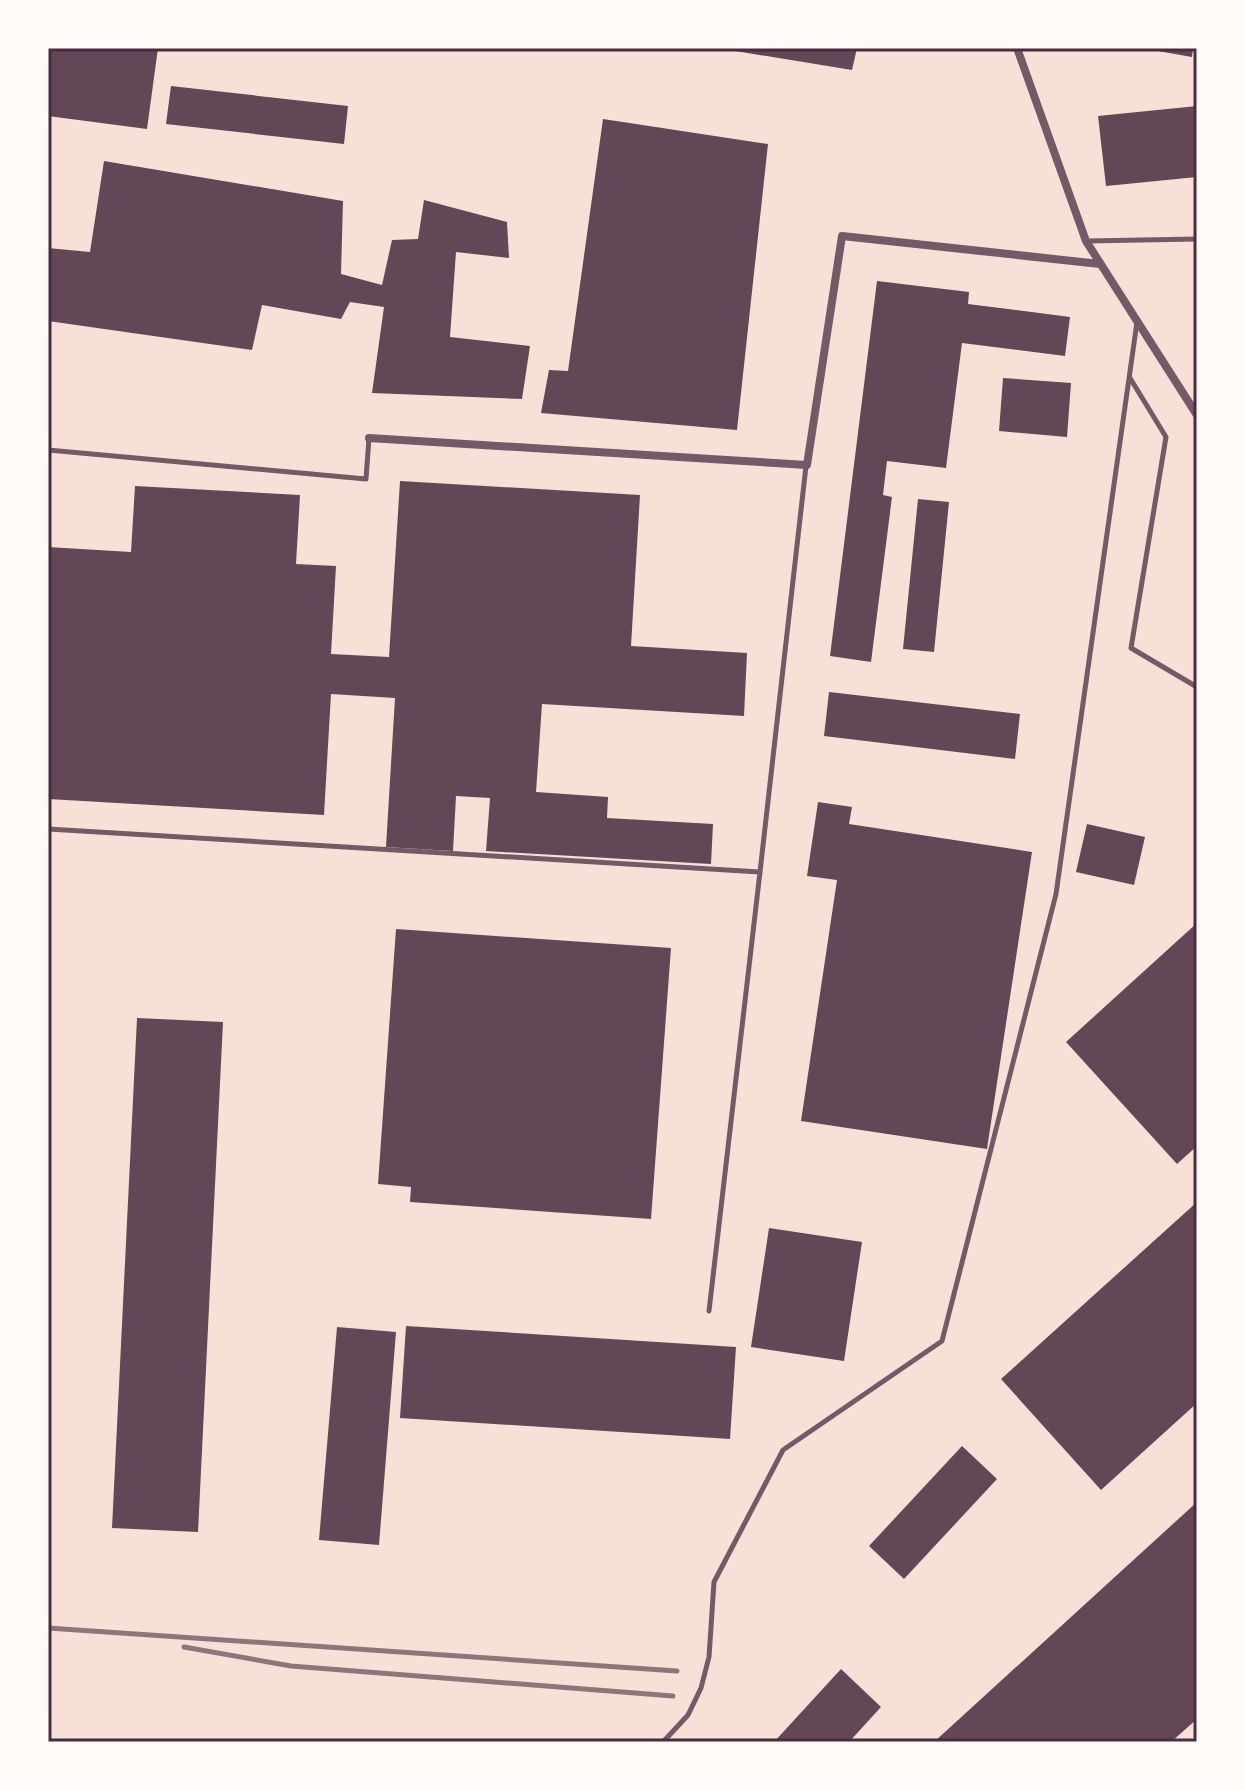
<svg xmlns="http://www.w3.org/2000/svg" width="1245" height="1790" viewBox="0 0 1245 1790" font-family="Spectral,serif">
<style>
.building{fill:#644757}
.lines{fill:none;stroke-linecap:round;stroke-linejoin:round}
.service{stroke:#755966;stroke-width:5}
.minor{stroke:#755966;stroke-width:8}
.rail{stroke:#8f747c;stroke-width:5}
.neatline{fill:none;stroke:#4a2c40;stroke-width:3}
</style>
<rect width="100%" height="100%" fill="#f7e1d7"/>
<path class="building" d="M48,48H158L147,129L48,116Z
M730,48H857L852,70L729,50Z
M1152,48H1193L1192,57L1152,50Z
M171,86L348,106L344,144L166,124Z
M1197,106V177L1106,186L1098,116Z
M603,119L768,144L737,430L541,413L549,370L568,371Z
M104,161L343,201L341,274L382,285L392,240L418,239L424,200L507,222L509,258L456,252L450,337L530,346L522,399L372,393L384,307L350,302L341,319L262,305L252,350L48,321V248L90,252Z
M877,281L969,292L968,304L1070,317L1065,356L962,343L946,468L887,461L883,495L892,497L871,662L830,656Z
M1003,378L1071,383L1067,437L999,431Z
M400,481L640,495L631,646L747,653L744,716L542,704L536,792L608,797L607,818L713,824L711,864L486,851L490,798L456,796L453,851L386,847L395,698L331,694L324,815L48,799V547L131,552L135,486L300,495L296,564L336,566L331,654L389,657Z
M918,499L949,502L934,652L903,649Z
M829,692L1020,714L1015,759L824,736Z
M818,802L852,807L849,824L1032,852L987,1149L801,1121L837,880L807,876Z
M1087,824L1145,837L1134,885L1076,872Z
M1197,923V1146L1177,1164L1066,1042Z
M396,929L671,948L651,1219L410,1202L411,1187L378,1184Z
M137,1018L223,1022L198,1532L112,1528Z
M1197,1202V1403L1101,1490L1001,1379Z
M769,1228L862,1242L844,1361L751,1347Z
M406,1326L736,1347L730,1439L400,1418Z
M337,1327L396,1332L379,1545L319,1540Z
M962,1446L997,1479L904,1579L869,1546Z
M1197,1502V1719L1171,1742H934Z
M841,1669L881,1707L849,1742H774Z"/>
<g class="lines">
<path class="service" d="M1087,241L1197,239
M1130,378L1166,437L1131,648L1197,687
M48,450L366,479L369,438
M48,829L760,872L806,466
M709,1311L760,872
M663,1742L688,1715L701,1688L709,1657L714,1582L783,1450L942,1341L1056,894L1137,322"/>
<path class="minor" d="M1017,48L1086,241L1197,415
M369,438L807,465L842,236L1100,264"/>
<path class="rail" d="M48,1628L677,1671
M184,1647L291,1666L673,1696"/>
</g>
<rect width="1245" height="1790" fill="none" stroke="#fffaf5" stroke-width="100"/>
<rect x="50" y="50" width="1145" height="1690" class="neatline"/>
</svg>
